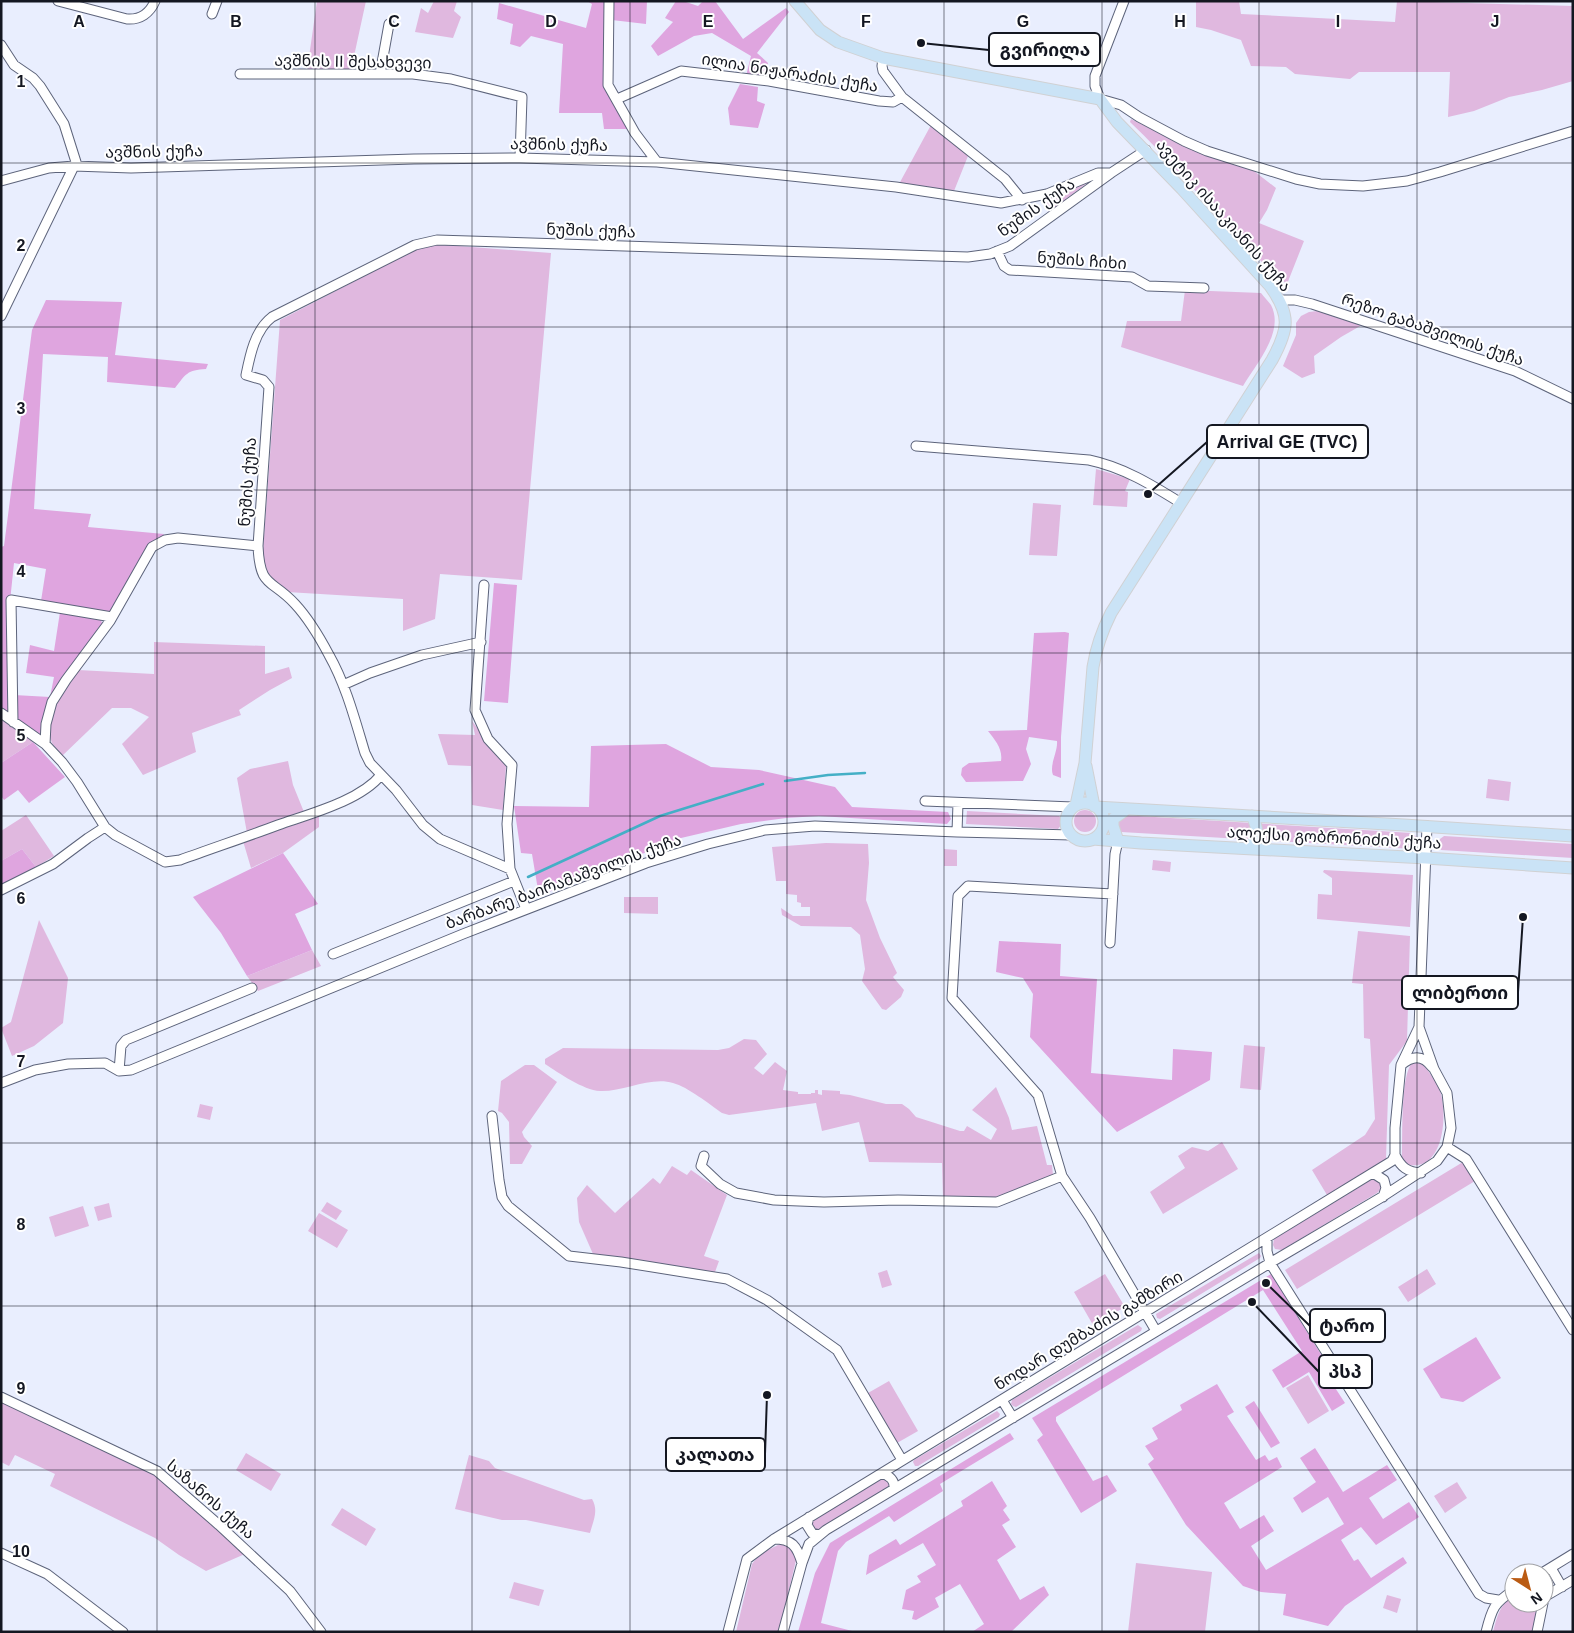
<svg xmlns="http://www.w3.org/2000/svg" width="1574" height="1633" viewBox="0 0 1574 1633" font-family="Helvetica,'Noto Sans Georgian',sans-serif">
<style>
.green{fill:#e0b8df}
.forest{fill:#dfa5df}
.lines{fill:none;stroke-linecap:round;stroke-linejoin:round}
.stream{stroke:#44afc6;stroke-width:2.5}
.minor-casing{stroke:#5d647b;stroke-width:11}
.major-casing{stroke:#d0d1d3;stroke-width:13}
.minor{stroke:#fff;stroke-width:9}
.major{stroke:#cae3f6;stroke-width:11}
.grid{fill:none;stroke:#141721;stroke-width:1;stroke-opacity:0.55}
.labels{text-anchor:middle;stroke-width:4;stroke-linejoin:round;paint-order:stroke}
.street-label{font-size:16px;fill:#141721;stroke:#fff}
.grid-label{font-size:16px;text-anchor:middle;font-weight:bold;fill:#141721;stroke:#fff;stroke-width:4;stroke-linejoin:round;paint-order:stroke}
.leader{fill:none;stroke:#141721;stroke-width:2}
.callout-dot{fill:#141721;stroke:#fff;stroke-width:2}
.callout{fill:#fff;stroke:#141721;stroke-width:2}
.callout-label{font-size:18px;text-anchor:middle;font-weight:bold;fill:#141721}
</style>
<rect width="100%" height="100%" fill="#e9eefe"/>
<path class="green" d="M317,1H366L351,70L307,71Z
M434,1H457L454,11L461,17L453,38L415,32L421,8L428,13Z
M1196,1H1239L1241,14L1395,22L1397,1L1573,6V81L1542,90L1509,97L1474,111L1448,117L1450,72H1359L1350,79L1295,74L1286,67L1251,66L1241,40L1211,30L1196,27Z
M1131,119L1202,154L1254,171L1276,188L1267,210L1259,223L1304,241L1287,284C1269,271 1255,255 1240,239C1203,201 1169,159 1130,122Z
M931,125L968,156L954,191L899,184Z
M1094,178L1049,212L1042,201Z
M424,245H446L551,253L522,580L440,574L435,619L403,631V599L287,592L266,573L262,563L280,320Z
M1185,290L1261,293C1264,297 1268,301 1271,305C1285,332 1256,364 1243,386L1121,347L1127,321H1181Z
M1317,311L1362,325L1341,337L1314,356L1315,373L1302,378L1283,366L1296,335V323L1301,316L1309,312Z
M1096,469L1130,479L1125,491L1128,492L1127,507L1093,505Z
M1033,503L1061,505L1057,556L1029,555Z
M154,642L265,646V674L289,667L292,678L270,690L239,710L241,715L192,733L196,752L143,775L122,744L149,717L131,708H112L62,756L52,743L49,734L54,704L78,670L154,674Z
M1,716L33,742L1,763Z
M472,721L506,766L503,810L472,805L471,766L448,765L438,734L475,735Z
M288,761L293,785L304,812L247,833L237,778L250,769Z
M1488,779L1511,782L1509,801L1486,798Z
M1074 821a11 11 0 1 1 22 0a11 11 0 1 1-22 0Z
M967,811L1059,816L1062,819V824L1058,829L966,824Z
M319,813V827L283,853L251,868L243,841Z
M26,815L54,856L36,867L22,849L1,861V831Z
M1122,815L1412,833L1418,838V845L1414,849L1121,832L1117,828L1118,819Z
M1444,836L1573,844V858L1441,850L1436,842Z
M826,843L868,844L869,863L866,900L880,938L897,973L893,977L904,990L901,997L886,1010L882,1009L862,981L865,969L860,935L851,927L801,926L782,915L781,908L793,916H810V907H801V903L797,902V895L786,894V881H776L772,847Z
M944,849L957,850V866H944Z
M1153,860L1171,862L1170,872L1152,870Z
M1324,870L1413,875L1410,927L1317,919L1318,894L1332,895V878L1323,872Z
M624,897H658V914L624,913Z
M39,920L68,978L63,1023L34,1046L12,1056L1,1028L11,1022Z
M1358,931L1410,936L1407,1041L1389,1065L1386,1159L1327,1195L1312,1170L1365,1135L1375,1119L1370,1039L1364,1038L1363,984L1352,983Z
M312,950L321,966L258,991L247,976Z
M744,1039L756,1040L767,1054L754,1068L763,1075L775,1062L787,1071L783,1090L798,1092V1094H811V1093H815V1090H818V1094L822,1095V1090L840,1091V1094L850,1095L886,1104H902L909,1109L916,1117L960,1131H964L967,1126L991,1140L997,1129L972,1110L996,1087L1009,1118L1012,1130L1037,1126L1047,1165H1052L1053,1175L997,1198H943L942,1163L869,1162L859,1122L822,1131L816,1103L729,1115L722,1113C709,1104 688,1087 673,1083C651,1076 623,1092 600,1091C583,1090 559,1073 545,1064V1059L563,1048L718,1050L729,1048Z
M1244,1045L1265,1047L1261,1090L1240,1088Z
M1413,1062L1422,1063C1428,1071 1435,1079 1439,1088C1449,1113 1444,1175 1406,1164L1402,1157C1403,1138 1400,1073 1413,1062Z
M525,1065H534L557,1082L522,1132L524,1137L532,1146L522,1164H510L509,1122L502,1113L498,1111L501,1081Z
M200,1104L213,1107L210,1120L197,1117Z
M1222,1142L1238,1169L1163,1214L1150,1192L1185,1168L1178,1156L1192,1147L1208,1151Z
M1463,1162L1475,1181L1297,1289L1285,1270Z
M672,1166L687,1175L691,1170L727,1195L704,1256L719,1261L715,1272L593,1254L579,1222L577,1198L587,1185L615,1213L653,1178L660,1184Z
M1377,1179L1382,1184L1381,1189L1377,1193L1282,1250L1275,1249L1273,1245L1274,1239L1371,1180Z
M327,1202L342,1211L336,1220L321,1211Z
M109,1203L112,1217L98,1221L94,1207Z
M83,1206L89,1226L55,1237L49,1217Z
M319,1213L348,1230L337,1248L308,1231Z
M1259,1253L1261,1256L1260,1258L1160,1319L1157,1318L1156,1314Z
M1427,1269L1436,1284L1408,1302L1398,1287Z
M887,1270L892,1285L882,1288L878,1273Z
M1105,1274L1125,1307L1093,1325L1074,1292Z
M1138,1325L1142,1328L1141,1331L1016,1407L1013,1406L1011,1404L1012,1400Z
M1308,1375L1329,1411L1308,1424L1286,1388Z
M889,1381L918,1431L897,1443L868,1393Z
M1,1400L157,1475L245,1554L206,1571L179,1555L155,1538L50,1486L55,1474L15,1455L9,1466L1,1462Z
M997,1411L1000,1414L999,1417L918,1466H915L913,1462L914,1460Z
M246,1453L281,1474L271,1491L236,1470Z
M469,1455L489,1461L495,1468L584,1500L592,1499C599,1511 593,1521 590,1533L526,1520H502L455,1509Z
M884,1477L890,1483L888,1487L818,1530L814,1528L812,1523V1520Z
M1457,1482L1467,1498L1445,1513L1434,1496Z
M342,1508L376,1529L366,1546L331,1525Z
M782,1543L790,1545L797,1556L779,1632H736L752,1564L760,1554Z
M1136,1563L1212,1572L1205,1632H1128Z
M514,1582L544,1590L539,1606L509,1598Z
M1387,1595L1401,1599L1397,1613L1383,1608Z
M1514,1595V1603H1541L1534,1632H1493C1497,1616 1500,1604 1514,1595Z"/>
<path class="forest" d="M587,1H606L605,84L628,129H604L602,113H559L563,44L531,36L520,47L510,44L513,24L497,19L499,3L586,28L592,4Z
M611,1H647L646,24L612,20Z
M676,1H683L698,6L703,1H715L743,39L786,8L789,12L757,53L768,63L764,78L746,76L751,56L712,33L694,36L658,56L651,46L673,22L665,18Z
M740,84L758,87L757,101L765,104L758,128L730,125L728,108Z
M46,300L122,302L115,355L208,364L206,369C187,370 186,374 175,388L107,382L108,357L43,354L34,509L91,514L88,527L164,534L111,614L41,601L46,569L14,563L9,611L10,716L1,709V547L4,546L32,330Z
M494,583L517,585L508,703L484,701Z
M60,612L101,620L103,626L50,701L41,722V735L16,721L14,695L50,697L54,677L26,673L30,645L54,651Z
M1065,632L1069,633L1061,737V778L1053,775C1049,765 1058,752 1057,741L1029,737L1026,749L1031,764L1023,781L966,782L961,775L962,768L969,763L1001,761C1003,749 995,740 988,731L1027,730L1034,633Z
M33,742L65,777L29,803L18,790L4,800L1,796V763Z
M666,744L711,767L759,770L835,787L852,807L948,812L951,819L947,824L819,816L786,818L741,824L681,838L539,896L532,854L521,853L514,806L589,807L591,746Z
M22,849L36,867L1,886V861Z
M283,853L318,904L295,914L312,950L247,976L221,933L193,897Z
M999,941L1061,944L1060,976L1097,979L1091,1073L1172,1080L1173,1049L1212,1052L1210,1080L1117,1132L1030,1037L1033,994L1023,978L996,972Z
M1271,1274L1335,1377L1330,1380L1345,1403L1332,1411L1309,1372L1283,1388L1272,1370L1302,1351L1263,1290L1056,1417V1421L1093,1481L1107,1475L1117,1491L1081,1513L1037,1440L1043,1435L1032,1418Z
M1476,1337L1501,1378L1463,1402L1441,1398L1423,1369Z
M1217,1384L1234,1412L1227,1416L1256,1460L1265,1455L1269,1461L1277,1457L1282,1467L1224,1503L1240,1529L1264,1515L1274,1531L1251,1546L1266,1570L1344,1524L1328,1497L1302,1513L1293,1498L1316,1482L1300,1458L1315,1448L1343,1492L1387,1465L1397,1480L1369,1498L1383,1519L1409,1502L1419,1517L1376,1545L1361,1527L1341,1540L1354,1561L1358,1559L1371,1578L1403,1557L1407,1563L1345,1606L1328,1626L1283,1615L1286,1594L1261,1592L1243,1586L1186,1525L1148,1464L1154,1459L1145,1446L1158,1439L1152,1428L1182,1410L1180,1405Z
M1254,1401L1280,1443L1271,1448L1245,1407Z
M1010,1433L1014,1439L940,1484L943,1491L894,1522L889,1516L846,1542L838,1551L821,1623L856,1632H798L815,1573L830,1543Z
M992,1481L1007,1506L1003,1510L1010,1520L1002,1525L1016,1547L997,1560L1020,1600L1044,1586L1049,1595L1011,1632H972L984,1624L960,1584L935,1598L939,1607L916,1620L912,1619L914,1611L902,1609L906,1590L921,1582L917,1576L936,1565L923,1543L866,1575L869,1555L896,1539L900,1545L963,1506L961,1501Z"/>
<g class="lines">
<path class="stream" d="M785,781L828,775L865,773
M528,877L660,816L763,784"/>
<defs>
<path id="minor" d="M58,1L127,19C140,20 150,13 155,1
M609,1L608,85L635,133L657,162
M1124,1L1095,76V86L1100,99L1121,105L1139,117L1184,141L1207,151L1296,179L1320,184L1363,186L1407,181L1440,172L1573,131
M212,14L217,1
M1,45L14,65L33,78L40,86L64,124L76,162L1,316
M883,58L882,66L883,71L902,97L1005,179L1022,200
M240,74H413L451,79L522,97L520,158
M380,74L389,24
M617,99L681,71L769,81L879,101L893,102L902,97
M1,181L49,168L74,166L131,168L414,159L520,158L657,162L896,187L1001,203L1047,194L1098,173H1111
M997,251L1004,266L1010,270L1132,277L1148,286L1204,288
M1280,300H1295L1312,304L1515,371L1573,399
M916,446L1089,460C1123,467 1152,485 1181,503
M484,585L475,710L488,739L512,765L507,824L510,869L526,909
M343,685L370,673L422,655L481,642
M1,713L45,744L62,762L77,782L105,827L115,835L165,862L180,860C213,848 246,837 278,825C309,814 360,801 381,775
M13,722L11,600L112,617
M45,744L46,724L52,702L66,680L110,621L152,547L165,540L178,538L258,546
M925,801L1073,807
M957,832L958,803
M510,869L440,839L423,825L396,790L370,763L365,753C355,720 346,685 329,655C320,638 308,618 295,604C271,578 260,589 258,546L269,387L263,380L246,375C250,355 255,330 272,317L415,245L437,240L968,257L990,254L1010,246L1111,173L1146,150
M1,890L53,864L88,838L105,827
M1110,943L1115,854L1118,841
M333,954L514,881
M1401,1065C1412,1056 1422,1054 1432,1067
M119,1071L121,1046L126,1040L252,988
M1,1083L35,1070L68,1064L105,1063L119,1071L131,1070L463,934L646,863L708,844L765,830L815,826L957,832L1071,835
M492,1116L499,1180L502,1197L508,1206L569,1256L621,1262L727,1279L767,1300L837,1350L902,1460
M1447,1147L1466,1159L1573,1330
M1395,1155C1401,1167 1407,1172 1421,1173
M704,1156L701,1166L720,1184L736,1193L774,1200L824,1202L898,1200L997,1202L1062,1176L1038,1095L952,998L958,896L968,886L1113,894
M1373,1173L1384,1180L1386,1188L1383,1197
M1062,1176L1090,1218L1156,1331
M1267,1239V1251L1270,1263L1479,1594L1486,1598L1498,1600
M1,1397L157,1471L219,1525L290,1591L321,1632
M1002,1400L1013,1418
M882,1473C890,1476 895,1480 894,1489
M809,1517L807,1525L812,1533L820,1535
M774,1539C792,1539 797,1546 802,1563
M1,1553L47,1574L123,1632
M1551,1568L1562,1587
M1542,1573L1573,1554
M1544,1599V1597L1573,1580
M728,1632L747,1559L774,1539L1392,1161L1395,1155V1128L1401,1065L1419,1027
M783,1632L802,1563L809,1544L826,1530L1270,1263L1382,1197L1437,1161L1447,1147L1451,1128L1447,1093L1434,1069L1419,1027L1427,826
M1486,1632C1492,1608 1494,1603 1514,1590
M1537,1632L1543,1603"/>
<path id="major" d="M795,1L820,30L838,42L883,58L1100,99L1117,122L1182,189L1270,286C1291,315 1289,329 1272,360L1111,613C1102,631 1096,648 1093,667L1085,763L1076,805
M1086,766L1094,806
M1066 822a19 19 0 1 1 38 0a19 19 0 1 1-38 0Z
M1096,807L1404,825L1573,836
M1093,839L1141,843L1426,858L1573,868
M1118,841L1113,826V819L1127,809
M1249,848C1258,837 1259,830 1252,816"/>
</defs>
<use href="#minor" class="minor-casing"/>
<use href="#major" class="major-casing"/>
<use href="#minor" class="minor"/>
<use href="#major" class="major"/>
</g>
<path class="grid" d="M157,1V1632M315,1V1632M472,1V1632M630,1V1632M787,1V1632M944,1V1632M1102,1V1632M1259,1V1632M1417,1V1632M1,163H1573M1,327H1573M1,490H1573M1,653H1573M1,816H1573M1,980H1573M1,1143H1573M1,1306H1573M1,1470H1573"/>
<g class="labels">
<g class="street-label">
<text transform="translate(353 61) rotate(1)" y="6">ავშნის II შესახვევი</text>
<text transform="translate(790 72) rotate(9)" y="6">ილია ნიჟარაძის ქუჩა</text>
<text transform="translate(559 144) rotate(1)" y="6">ავშნის ქუჩა</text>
<text transform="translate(154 151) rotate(-1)" y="6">ავშნის ქუჩა</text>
<text transform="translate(1036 207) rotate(-35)" y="6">ნუშის ქუჩა</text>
<text transform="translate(1224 215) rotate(49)" y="6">ავეტიკ ისააკიანის ქუჩა</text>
<text transform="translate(591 230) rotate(2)" y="6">ნუშის ქუჩა</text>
<text transform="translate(1082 260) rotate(4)" y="6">ნუშის ჩიხი</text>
<text transform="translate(1433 329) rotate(19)" y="6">რეზო გაბაშვილის ქუჩა</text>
<text transform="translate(247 482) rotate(-86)" y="6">ნუშის ქუჩა</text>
<text transform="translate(1334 837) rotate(3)" y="6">ალექსი გობრონიძის ქუჩა</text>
<text transform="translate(563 881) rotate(-20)" y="6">ბარბარე ბაირამაშვილის ქუჩა</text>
<text transform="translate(1088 1330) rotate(-31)" y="6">ნოდარ დუმბაძის გამზირი</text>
<text transform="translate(211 1499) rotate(41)" y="6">საზანოს ქუჩა</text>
</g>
</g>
<g class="grid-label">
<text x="79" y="27">A</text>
<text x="236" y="27">B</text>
<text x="394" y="27">C</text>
<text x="551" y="27">D</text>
<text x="708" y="27">E</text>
<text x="866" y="27">F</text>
<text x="1023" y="27">G</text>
<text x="1180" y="27">H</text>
<text x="1338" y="27">I</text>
<text x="1495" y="27">J</text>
<text x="21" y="87">1</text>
<text x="21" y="251">2</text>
<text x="21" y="414">3</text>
<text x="21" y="577">4</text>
<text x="21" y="741">5</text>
<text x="21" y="904">6</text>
<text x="21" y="1067">7</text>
<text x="21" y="1230">8</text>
<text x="21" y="1394">9</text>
<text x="21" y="1557">10</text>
</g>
<path class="leader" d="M921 43L989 50M1148 494L1207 442M1523 917L1518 992M1266 1283L1310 1326M1252 1302L1319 1372M767 1395L765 1454"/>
<g class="callout-dot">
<circle cx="921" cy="43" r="5"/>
<circle cx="1148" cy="494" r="5"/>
<circle cx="1523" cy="917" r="5"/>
<circle cx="1266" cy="1283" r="5"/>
<circle cx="1252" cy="1302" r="5"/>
<circle cx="767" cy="1395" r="5"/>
</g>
<g class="callout">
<rect x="989" y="33" width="111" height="33" rx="5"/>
<rect x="1207" y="425" width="161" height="33" rx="5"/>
<rect x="1402" y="976" width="116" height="33" rx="5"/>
<rect x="1310" y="1309" width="75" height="33" rx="5"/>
<rect x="1319" y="1355" width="53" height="33" rx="5"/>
<rect x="666" y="1438" width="99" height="33" rx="5"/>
</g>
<g class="callout-label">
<text x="1045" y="56">გვირილა</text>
<text x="1287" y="448">Arrival GE (TVC)</text>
<text x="1460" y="999">ლიბერთი</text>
<text x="1347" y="1332">ტარო</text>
<text x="1345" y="1378">პსპ</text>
<text x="715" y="1461">კალათა</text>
</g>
<rect width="1574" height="1633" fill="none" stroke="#141721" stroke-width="5"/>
<g transform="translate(1529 1588) rotate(144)"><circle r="24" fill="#ffffff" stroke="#a1a2a6"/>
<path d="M0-4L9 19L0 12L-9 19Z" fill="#ba5b13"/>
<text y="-8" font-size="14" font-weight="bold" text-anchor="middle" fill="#141721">N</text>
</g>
</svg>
